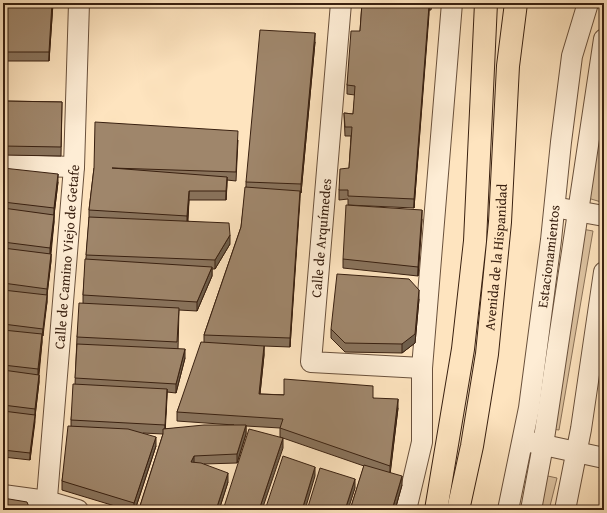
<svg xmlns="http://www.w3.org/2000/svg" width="607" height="513" viewBox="0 0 607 513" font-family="'Gentium Book Plus',serif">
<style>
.green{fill:#ddc3a1;stroke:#8b7258}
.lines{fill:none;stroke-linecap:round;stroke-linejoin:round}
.minor-casing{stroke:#6a513c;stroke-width:22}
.major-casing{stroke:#392010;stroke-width:24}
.minor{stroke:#feedd5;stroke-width:20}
.major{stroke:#fee4bf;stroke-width:22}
.wall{fill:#89735c;stroke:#392010}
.shaded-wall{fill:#6f5e4b;stroke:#392010}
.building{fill:#9f866b;stroke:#392010}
.labels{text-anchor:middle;stroke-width:3;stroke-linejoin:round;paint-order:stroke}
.street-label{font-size:14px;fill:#392010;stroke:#feedd5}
</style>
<rect width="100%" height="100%" fill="#fee4bf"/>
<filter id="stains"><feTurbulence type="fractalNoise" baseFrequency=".005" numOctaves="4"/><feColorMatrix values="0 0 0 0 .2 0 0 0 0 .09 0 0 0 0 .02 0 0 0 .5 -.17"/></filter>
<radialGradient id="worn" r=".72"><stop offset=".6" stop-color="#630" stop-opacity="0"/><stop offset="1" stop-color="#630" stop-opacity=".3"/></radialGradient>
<path class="green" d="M604,27V184L601,202L578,195Z
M571,227L593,231L559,430L537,427Z
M534,473L557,478L549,510H525Z"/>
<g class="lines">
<defs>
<g id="minor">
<path d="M341,3L311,362L422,368"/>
<path d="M3,165L74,167"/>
<path d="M565,209L604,216"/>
<path d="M530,442L604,458"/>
<path d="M3,495L47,501L78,510"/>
<path id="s1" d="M46,510L74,167L79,3"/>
<path d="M406,510L422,442V368L452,3"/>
<path id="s2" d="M508,510L529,408L551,240L561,142L572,56L588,3"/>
<path d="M531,510L543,445L604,39"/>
<path d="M565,510L581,429L604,272"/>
</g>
<g id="major">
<path d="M436,510L463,349L475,241L486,3"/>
<path id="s3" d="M458,510L472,446L487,354L500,222L508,66L516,3"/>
</g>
</defs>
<use href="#minor" class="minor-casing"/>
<use href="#major" class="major-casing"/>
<use href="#minor" class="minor"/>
<use href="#major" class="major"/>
</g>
<path class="wall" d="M3,3H53L49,61H3Z
M362,3H432L431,10H429L414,208L348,205V199L339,200V190L349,168L351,136H345L344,113L353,114L355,95L347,94V85L360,31Z
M315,42L301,193H300L290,347L264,346V355L260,394L373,398L398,408L390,473L402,485L395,510H350L364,466L280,437V428L246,426V434L237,463L204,464L228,482L219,510H140V506L163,434L143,433L156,446L135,510H128L62,490V481L71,426V420L75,384L77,337L83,303V295L89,220V210L94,168L238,140L236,181L227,180L226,200H189L188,221L230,244L215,269H212V276L197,311L179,310L178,349L185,358L176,393L167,392L165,429L234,425L177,421V412L204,342V335L241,227L246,187V182Z
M3,101L62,102L61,156L3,155Z
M3,168L58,182L54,215V222L51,254V261L47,295V302L42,336V342L39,375V382L30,460L3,457Z
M422,219L418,276L343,268V259Z
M419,299L415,343L402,353L345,352L331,338V329Z"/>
<path class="shaded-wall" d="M52,3H53L49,61V52Z
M429,6V15L414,208V199Z
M315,33V42L301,193V184Z
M58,174V182L54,215V208Z
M227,177V186L226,200V191Z
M189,191V200L187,225V216Z
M300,191V200L290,347V338Z
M422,210V219L418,276V267Z
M54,215V222L50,255V248Z
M230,235V244L215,269V260Z
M51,254V261L47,295V302L43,336V329L47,296V289Z
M212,267V276L197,311V302Z
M419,290V299L415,343L402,353V344Z
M42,334V342L38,377V369Z
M264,346V355L259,403V394Z
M185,349V358L176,393V384Z
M39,375V382L35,416V409Z
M167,389V398L165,434V425Z
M398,399V408L390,475V466Z
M35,415V422L30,460V453Z
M246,425V434L237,463V454Z
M156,437V446L135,510H134V503Z
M283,438V448L262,510H259Z
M194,456V465L191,462Z
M315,467V476L305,510H302Z
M228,473V482L219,510H216Z
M402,476V485L395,510H392Z
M355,479V488L348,510H345Z"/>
<path class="building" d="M3,3H52L49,52H3Z
M362,3H373L429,6L414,199L348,196V190H339L340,169L349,168L352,127H345L344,113L353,114L355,86L347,85L351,31H360Z
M260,30L315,33L301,184L246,182Z
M3,101L62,102L61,147L3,146Z
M95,122L238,131L236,172L112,168L227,177L226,191H189L187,216L89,210L94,168Z
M3,168L58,174L54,208L3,202Z
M245,187L300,191L290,338L204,335L241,227Z
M346,205L422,210L418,267L343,259Z
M3,208L54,215L50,248L3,242Z
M89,217L229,223L230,235L215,260L86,255Z
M3,248L51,254L47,289L3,283Z
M85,259L212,267L197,302L83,295Z
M337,274L409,279L419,290L415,334L402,344L345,343L331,329Z
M3,290L47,295L43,329L3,324Z
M79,303L179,308L177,342L77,337Z
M3,330L42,334L38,369L3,365Z
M201,342L264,346L259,394L284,395V379L373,386V398L398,399L390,466L280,428L283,419L177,412Z
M77,344L185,349L176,384L75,378Z
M3,370L39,375L35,409L3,405Z
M73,384L167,389L165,425L71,420Z
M3,411L35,415L30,453L3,450Z
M204,425H246L237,454L194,456L191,462L201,463L228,473L216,510H185L176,508L175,510H157L140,506L163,434V429Z
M68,426L128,429L156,437L134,503L62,481Z
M249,429L283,438L259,510H223Z
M283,456L315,467L302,510H265Z
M364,465L402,476L392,510H350Z
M320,468L355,479L345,510H307Z
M3,498L27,502L29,507V510H3Z"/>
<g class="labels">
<g class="street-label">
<text transform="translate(321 238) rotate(-85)" y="5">Calle de Arquímedes</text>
<text dy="5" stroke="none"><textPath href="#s2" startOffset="257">Estacionamientos</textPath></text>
<text dy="5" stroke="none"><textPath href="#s1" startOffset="254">Calle de Camino Viejo de Getafe</textPath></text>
<text dy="5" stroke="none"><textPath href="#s3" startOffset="256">Avenida de la Hispanidad</textPath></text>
</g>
</g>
<rect width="607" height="513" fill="none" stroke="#fee4bf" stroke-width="16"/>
<rect x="4" y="4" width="599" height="505" fill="none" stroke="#392010" stroke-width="2"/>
<rect x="8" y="8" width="591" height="497" fill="none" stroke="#392010"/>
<rect width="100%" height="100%" filter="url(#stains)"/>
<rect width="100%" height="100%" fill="url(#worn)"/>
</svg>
